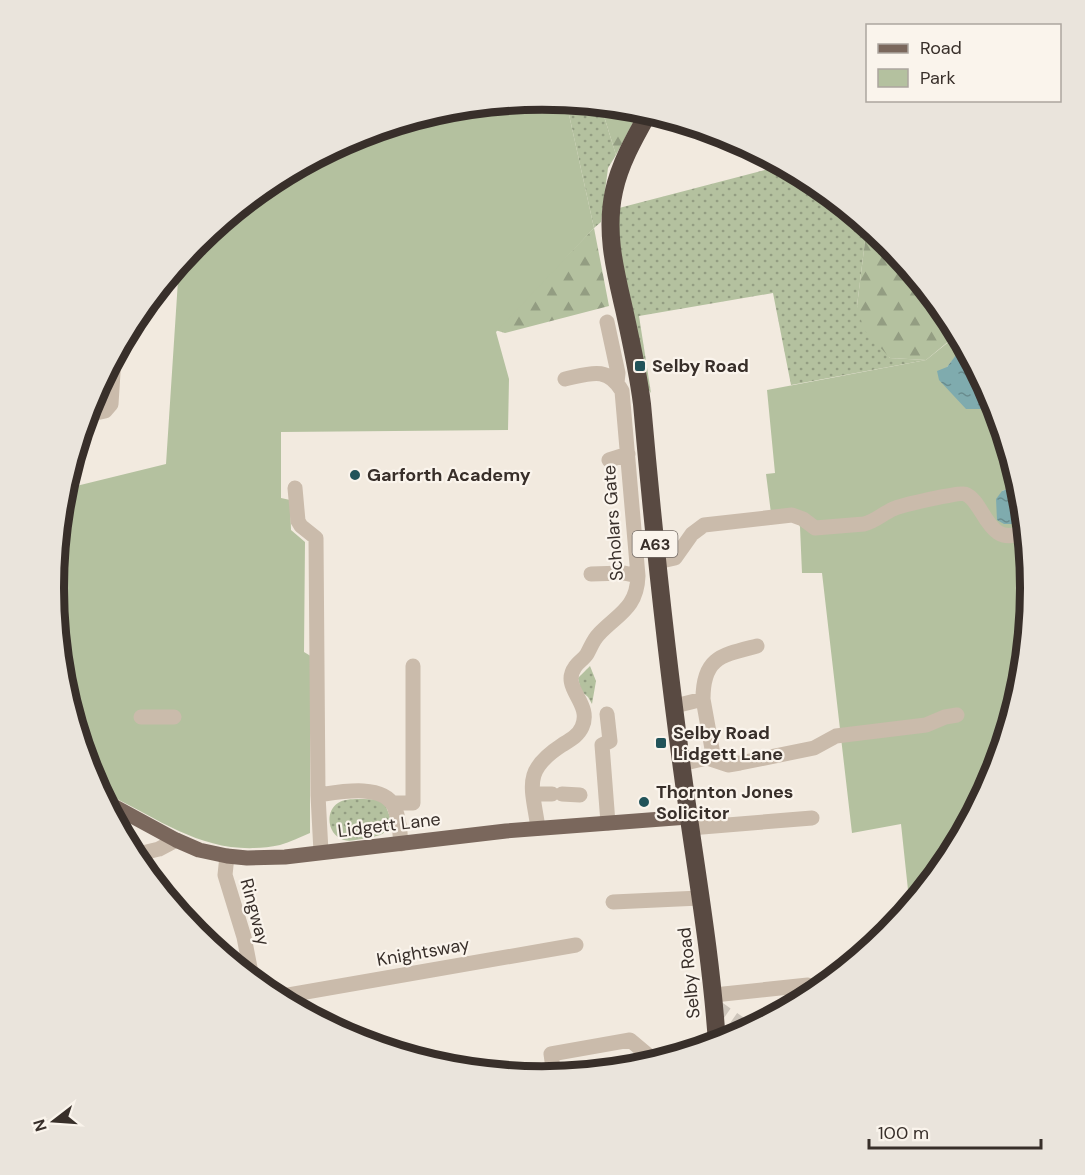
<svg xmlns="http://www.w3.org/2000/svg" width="1085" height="1175" viewBox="0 0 1085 1175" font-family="'DM Sans',sans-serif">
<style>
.grass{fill:url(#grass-dots)}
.forest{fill:url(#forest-firs)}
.green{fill:#b4c19f}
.water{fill:url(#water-ripples)}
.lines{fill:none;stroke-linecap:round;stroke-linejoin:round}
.minor-tunnel{stroke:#cdc5bb;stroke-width:15;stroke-dasharray:15 8;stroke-linecap:butt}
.minor{stroke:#cabbab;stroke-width:15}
.major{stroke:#7a675c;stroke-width:15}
.highway{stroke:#594a42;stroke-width:18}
.poi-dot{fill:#215359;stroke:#faf4ec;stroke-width:2}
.labels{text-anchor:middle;stroke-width:4.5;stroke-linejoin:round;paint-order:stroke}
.shield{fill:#faf4ec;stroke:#726a64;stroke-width:1.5}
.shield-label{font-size:16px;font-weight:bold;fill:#382f2a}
.poi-label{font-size:18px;font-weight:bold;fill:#382f2a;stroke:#faf4ec;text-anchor:start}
.street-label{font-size:18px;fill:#382f2a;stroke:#faf4ec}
.rim{fill:none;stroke:#382f2a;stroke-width:8}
</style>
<defs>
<pattern id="grass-dots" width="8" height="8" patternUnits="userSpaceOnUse" patternTransform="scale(1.5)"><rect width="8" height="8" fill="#b4c19f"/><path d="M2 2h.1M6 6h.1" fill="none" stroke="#939d82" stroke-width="1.8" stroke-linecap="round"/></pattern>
<pattern id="forest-firs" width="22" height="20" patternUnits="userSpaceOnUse" patternTransform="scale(1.5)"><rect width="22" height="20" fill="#b4c19f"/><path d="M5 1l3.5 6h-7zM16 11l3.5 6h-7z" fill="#939d82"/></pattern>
<pattern id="water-ripples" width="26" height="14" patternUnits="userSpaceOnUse" patternTransform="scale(1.5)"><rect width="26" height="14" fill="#7fabae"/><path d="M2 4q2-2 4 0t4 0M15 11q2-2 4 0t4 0" fill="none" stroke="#698c8e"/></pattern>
</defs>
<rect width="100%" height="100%" fill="#f2eadf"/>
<path class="grass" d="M566,101L606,105L604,116L616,155L608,168L601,222L594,228Z
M784,165L814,182L867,225L857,306L890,358L926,360L791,385L773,293L639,316L651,393L648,389L618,246L619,208Z
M590,666L596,681L592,704L588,697L581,691L578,678Z
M375,799L385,804L392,822C387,834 380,836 367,838C360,839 351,842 344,840C328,836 324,812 338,803C348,797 364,800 375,799Z"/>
<path class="forest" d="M606,105L640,109L616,155L604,116Z
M867,225C900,252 940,299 959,336H955L926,360L890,358L864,330L857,306Z
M594,228L609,306L505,333L495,330Z"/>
<path class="green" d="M543,99L566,101L594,228L496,332L509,379L508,430L281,432V498L290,500L291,530L305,542L304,652L314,658L310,674V833C300,837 290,842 280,845C212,859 168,824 111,796L110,789L94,780L91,774L63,682L54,587L63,492L64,489L166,464L179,265L197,242L271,181L356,136L448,108Z
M956,336L963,347L947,367L981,396L990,393L994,401L997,415L1019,485L1002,491L1012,524L1016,516L1025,528L1031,588L1022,683L994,775L948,859L925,888L908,890L901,824L852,833L822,573H802L800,527L798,522L772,521L766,474L775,473L767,390L926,360Z"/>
<path class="water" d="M956,336L961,338L990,393L981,396V409H966L939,380L937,371L947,367L962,347Z
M1019,485L1023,504L1016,506V516L1012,524H1004L997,520L996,499L1002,491Z"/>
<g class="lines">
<path class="minor-tunnel" d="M714,1006L744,1027L745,1031"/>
<path class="minor" d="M607,322L618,373L617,383
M87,415L105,411L111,404L114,357
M609,460L628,454
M295,488L298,521L301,526L316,538L318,795L321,852
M657,562L675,558L692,534L704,525L792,515L803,519L815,528L864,524C876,521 882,514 893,509C901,505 959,492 965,494C985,501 987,551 1025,531
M591,574L624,573L638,576
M703,699L714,760
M675,706L703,699C703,657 722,655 757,646
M607,714L610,741L602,745L608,823
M141,717H174
M681,764L707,758L728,765L740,763L814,748L836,736L926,725L945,717L957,715
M533,794H552
M562,794L580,795
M318,795C339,792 382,783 394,806C399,818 400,831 401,844
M393,803H413V666
M538,828C532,786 522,771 562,745C570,740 578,736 582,727C593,703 560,688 575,667C578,662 584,659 587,654C591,647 593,640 599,634C618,614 637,608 638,576L622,391C607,365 589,374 565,379
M690,828L812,818
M134,855L159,849L176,840
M227,856L225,875L244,937L252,978
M613,902L700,898
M714,995L808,985L815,993
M277,997L576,945
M554,1075L551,1054L630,1040L655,1061"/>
<path class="major" d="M106,802L176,840L199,850L227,856L247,858L285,857L506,831L688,817"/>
<path class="highway" d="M649,112C635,137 620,163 614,191C605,232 615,270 624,309C631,341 638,372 642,404C653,528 666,652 683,776C695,865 711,953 717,1043"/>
</g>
<g class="poi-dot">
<rect x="634" y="360" width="12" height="12" rx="3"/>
<circle cx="355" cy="475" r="6"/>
<rect x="655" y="737" width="12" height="12" rx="3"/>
<circle cx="644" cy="802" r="6"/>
</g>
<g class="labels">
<rect class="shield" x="632.5" y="531" width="45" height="26" rx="4.5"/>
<g class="shield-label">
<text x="655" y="550">A63</text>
</g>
<g class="poi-label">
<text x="652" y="372">Selby Road</text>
<text x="367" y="481">Garforth Academy</text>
<text x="673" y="739">Selby Road<tspan x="673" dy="21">Lidgett Lane</tspan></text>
<text x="656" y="798">Thornton Jones<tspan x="656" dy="21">Solicitor</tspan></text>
</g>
<g class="street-label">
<text transform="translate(613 523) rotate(-94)" y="6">Scholars Gate</text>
<text transform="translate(389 825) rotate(-7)" y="6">Lidgett Lane</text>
<text transform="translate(255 912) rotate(75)" y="6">Ringway</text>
<text transform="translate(423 952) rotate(-10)" y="6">Knightsway</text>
<text transform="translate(689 973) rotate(-96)" y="6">Selby Road</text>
</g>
</g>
<path d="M0 0H1085V1175H0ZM64 588a478 478 0 1 1 956 0a478 478 0 1 1-956 0Z" fill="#eae4dc" fill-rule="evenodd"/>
<path class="rim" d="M64 588a478 478 0 1 1 956 0a478 478 0 1 1-956 0Z"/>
<rect x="866" y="24" width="195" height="78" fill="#faf4ec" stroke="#aca59e" stroke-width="1.5"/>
<rect x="878" y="44" width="30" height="9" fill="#7a675c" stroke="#aca59e" stroke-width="1.5"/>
<text x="920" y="54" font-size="18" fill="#382f2a">Road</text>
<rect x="878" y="69" width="30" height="18" fill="#b4c19f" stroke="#aca59e" stroke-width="1.5"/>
<text x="920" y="84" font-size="18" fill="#382f2a">Park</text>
<g transform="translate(54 1121) rotate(253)" stroke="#faf4ec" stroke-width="4.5" paint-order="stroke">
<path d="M0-4.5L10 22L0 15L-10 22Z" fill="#382f2a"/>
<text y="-9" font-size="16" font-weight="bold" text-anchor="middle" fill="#382f2a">N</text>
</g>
<path d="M869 1139v9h172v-9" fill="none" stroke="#382f2a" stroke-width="3"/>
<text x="878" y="1139" font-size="18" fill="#382f2a" stroke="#faf4ec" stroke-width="4.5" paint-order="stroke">100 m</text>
</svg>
